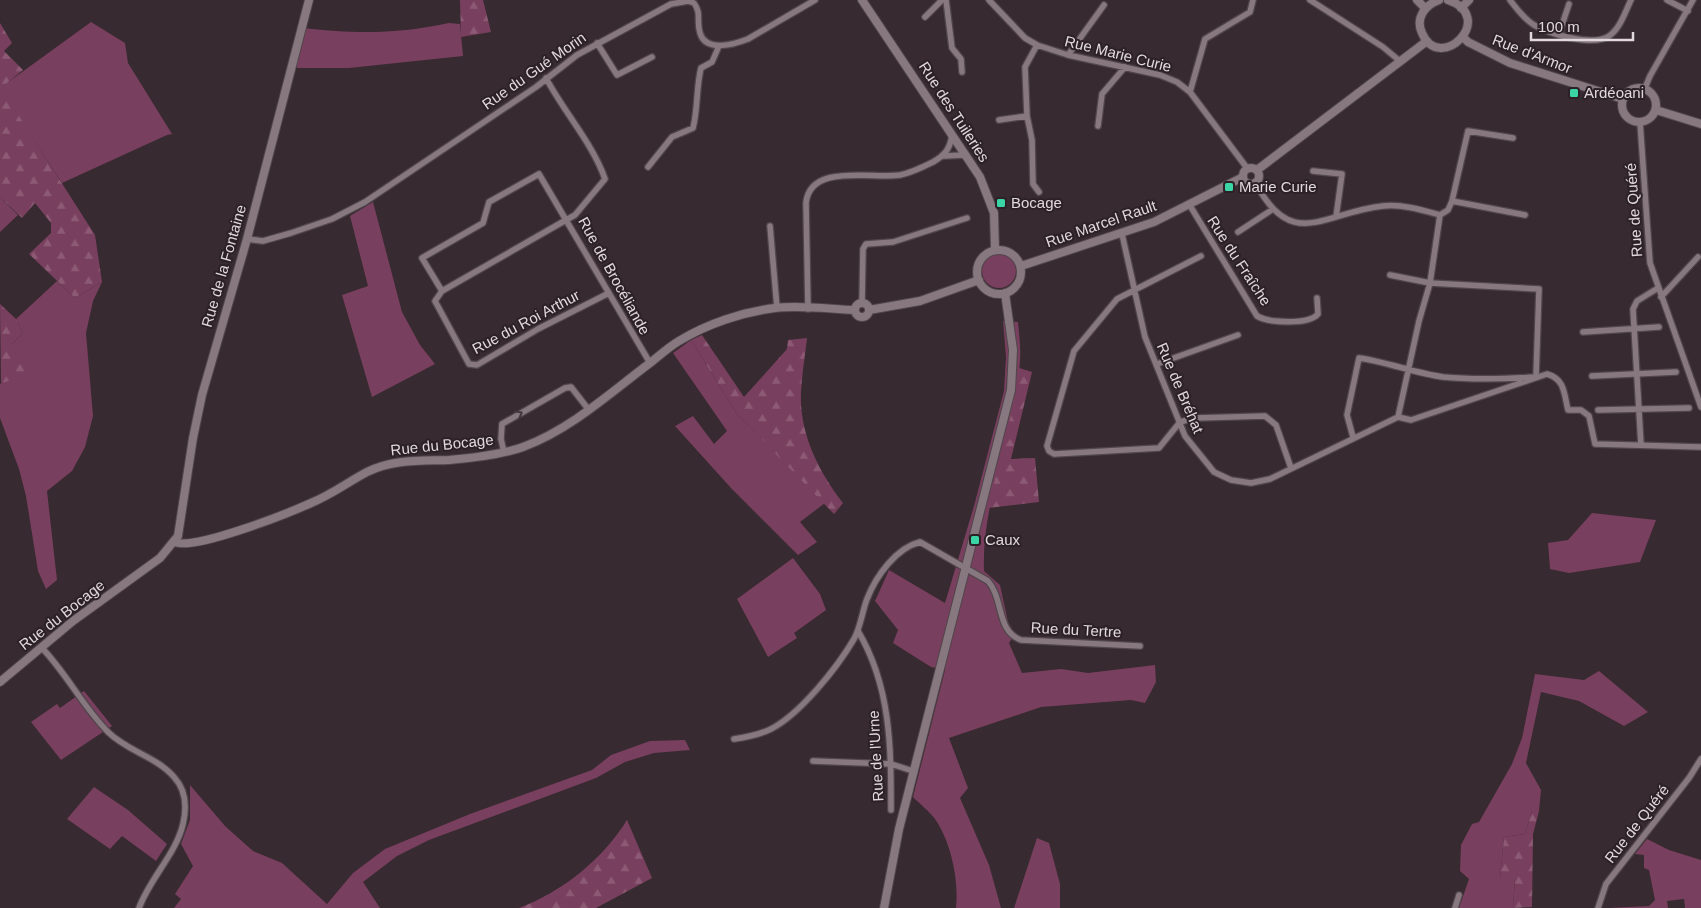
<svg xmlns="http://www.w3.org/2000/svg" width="1701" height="908" viewBox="0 0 1701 908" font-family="Helvetica,sans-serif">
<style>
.grass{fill:#793f5e}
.forest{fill:url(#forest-firs)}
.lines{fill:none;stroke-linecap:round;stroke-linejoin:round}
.street-casing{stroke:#50464b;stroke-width:8}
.secondary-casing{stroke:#50464b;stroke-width:10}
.street{stroke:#86787e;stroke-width:5.5}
.secondary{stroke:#86787e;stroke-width:8}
.oneway{stroke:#42373c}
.poi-dot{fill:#3ad4a5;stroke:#2c2126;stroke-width:2}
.labels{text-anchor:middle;stroke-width:4;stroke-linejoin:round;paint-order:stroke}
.street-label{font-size:15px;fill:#e0d8dc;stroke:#2c2126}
.poi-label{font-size:15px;fill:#e0d8dc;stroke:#2c2126;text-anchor:start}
</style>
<defs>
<pattern id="forest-firs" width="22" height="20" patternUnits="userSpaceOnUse" patternTransform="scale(1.25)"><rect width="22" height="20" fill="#793f5e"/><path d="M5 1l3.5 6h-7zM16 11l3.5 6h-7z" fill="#8c5a74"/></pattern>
</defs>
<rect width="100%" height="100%" fill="#372a30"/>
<path class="grass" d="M91,22L125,43L128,63L172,134L167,135L62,183L0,88Z
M449,23L460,24L463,56L349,68H297L295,64L304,28C357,34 397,34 449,23Z
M0,197L18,215L0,232Z
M373,202L402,312L420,345L435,364L372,397L342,295L368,286L350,216Z
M982 271a17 17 0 1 1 34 0a17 17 0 1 1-34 0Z
M57,281L75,298L102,282L93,301L86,333L93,416L85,447L72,471L47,491L57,580L46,589L38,571L26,496L19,469L0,418V384L3,382L11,345L23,333L16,319Z
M1003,321L1018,322C1019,334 1021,348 1020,360C1017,432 981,498 984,571L1000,585L1008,622L1015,634L1009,643L1022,673L1061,669L1088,673L1155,665L1156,682L1145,703L1131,700L1041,707L949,738L968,788L960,798L989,865L1001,908H956C959,880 951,842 935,819C929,811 920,804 913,797L945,670L931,667L893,643L898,630L875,601L889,570L945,603L974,506L1004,391L1006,357Z
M691,340L737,414L825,503L800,522L817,542L798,555L731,488L675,426L693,416L714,444L727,431L673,353Z
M1592,513L1656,520L1640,562L1569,573L1550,569L1548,543L1568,540Z
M793,558L820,594L826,610L794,633L797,638L768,657L737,599Z
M1599,671L1648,712L1624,726L1579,701L1541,692L1526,763L1541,790L1539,811H1532L1525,834L1504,837L1500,878H1515L1513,908H1459L1469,879L1460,871L1461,845L1472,824L1479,822L1512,764L1522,738L1535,674L1584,680Z
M84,691L112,726L61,760L31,722L57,704L60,708Z
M685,740L690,750L654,753L625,762L596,778L429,840L397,856L363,882L380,908H174L181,899L175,894L193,866L181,844L190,820V785L225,826L253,851L282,863L327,904L353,873L385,849L470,814L592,770L611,755L650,741Z
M94,787L128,810L167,844L156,861L122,836L110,849L67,819Z
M1037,838L1049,843L1060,884V908H1014Z
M1647,839L1669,850L1701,860V908H1685L1684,899L1667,901L1668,908H1609L1649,906L1655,900L1649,870L1644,868V855L1635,854Z"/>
<path class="forest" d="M460,0H483L491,32L461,37Z
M0,23L12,43L4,51L23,70L1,88L95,235L102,282L75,298L29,254L51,233V223L35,203L22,218L0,197Z
M0,304L16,319L23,333L11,345L27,376L1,383Z
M702,335L744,397L787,349L788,340L807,338C805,356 802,374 801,392C799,433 819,472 843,503L834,514L737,414L691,340Z
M1019,368L1032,372L1011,459L1035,458L1039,502L988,508L1011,415Z
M1532,811H1539L1533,834L1532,907L1513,908L1515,878H1500L1504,837L1525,834Z
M627,820L652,878L596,908H519C562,892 603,859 627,820Z"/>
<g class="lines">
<defs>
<path id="street" d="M946,0L952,48L961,59L962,72
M989,0L1025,38L1037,45L1068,55L1160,75L1177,82L1190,92L1247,168
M1310,0L1383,47L1401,62
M1510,0C1517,9 1524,19 1534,25C1550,34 1593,47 1609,36C1620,29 1625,12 1631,0
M1667,0L1688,11
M925,17L942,0
M1559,34L1569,4
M597,43L617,75L652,57
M1037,45L1025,67L1027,116L1032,140L1033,184L1039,192
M1068,55L1104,5
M546,78C564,112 593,144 605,179L575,215L566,220L650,363
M1645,88L1650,76L1693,0
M1190,92L1205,39L1250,12L1253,0
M999,120L1027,116
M1640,122L1650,263L1701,407
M1098,126L1102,94L1125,67
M943,156L965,155
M648,167L672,137L693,128C698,109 696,88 701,68L712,62L719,46
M1313,171L1342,174L1336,217
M1255,182C1292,253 1324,212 1383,206C1402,204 1422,210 1440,215
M1452,201L1525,215
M1189,204L1257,316C1269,323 1309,325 1318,314L1317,298
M770,226L777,308
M1238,232L1273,209
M1122,234L1145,337L1185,436L1214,472L1231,480L1251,483L1270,479L1398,417L1419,321L1430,283L1440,215L1448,210L1452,201L1468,131L1513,138
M247,239L263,241L291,233L332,219L365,202L536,87L577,55L671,4L688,1L694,3C702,14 696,21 700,33C706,53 735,44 748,39L815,0
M1201,256L1117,299L1074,351L1047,446L1049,451L1054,454L1159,448L1180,422L1195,418L1265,416L1276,425L1291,468
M442,291L422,258L483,223L489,202L539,174L566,220L442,291L435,301L469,364L477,365L538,329L609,293
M1661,297L1698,257
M862,303L863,249L866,244L893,242L967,218
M808,309L806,203C810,163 872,179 900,175C911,173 923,167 933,162C945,155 950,149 952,135
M1583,332L1659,327
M1157,364L1238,335
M1592,376L1676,372
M1598,410L1689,408
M1398,417L1411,420L1547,374C1565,379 1564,394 1568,410H1581L1589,416L1595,444L1701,447
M1353,437L1347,415L1359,358C1387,362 1415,373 1443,377C1474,380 1505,379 1536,377L1539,289L1430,283L1390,275
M1641,445L1633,309L1637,301L1658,288
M504,452L501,439L502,424L565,388L571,387L589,410
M858,631C891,687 891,747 891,810
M42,648C67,674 83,707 108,732C127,751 157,757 174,777C186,790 187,807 183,824C176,854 150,878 139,908
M734,739C747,737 759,735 771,729C800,714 837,668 854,639C861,626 862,612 867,599C876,576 896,548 920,542L988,581C1004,599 996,631 1021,640L1140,646
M813,761L891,764L913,771
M1455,908L1459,895
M1598,908L1606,884L1689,778L1701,759"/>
<path id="secondary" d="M862,0L980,177L994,213L995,250
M1417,0L1425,8
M1439,0C1425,5 1415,18 1422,33C1440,75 1498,17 1448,0
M1461,8L1469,0
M1463,37L1468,42L1510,63L1623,99
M1622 105a17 17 0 1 1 34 0a17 17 0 1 1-34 0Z
M1656,110L1701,124
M1243 176a8 8 0 1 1 16 0a8 8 0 1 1-16 0Z
M1257,170L1427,41
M977 272a22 22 0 1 1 44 0a22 22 0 1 1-44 0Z
M1021,266L1154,222L1243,177
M855 310a7 7 0 1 1 14 0a7 7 0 1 1-14 0Z
M869,310L920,301L979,280
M175,542C193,551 289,513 311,503C331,495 348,482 367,472C393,459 421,461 449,460C473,458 501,455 523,447C569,430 608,395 646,366C657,358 667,348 679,341C707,324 742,312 775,308C801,305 829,309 854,310
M0,682L73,621L160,558L178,536L193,438L202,395L247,239L309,0
M884,908L899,829L1011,390L1013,350L1005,293"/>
</defs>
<use href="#street" class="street-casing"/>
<use href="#secondary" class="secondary-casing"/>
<use href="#street" class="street"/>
<use href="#secondary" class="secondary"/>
</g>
<defs><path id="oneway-chevron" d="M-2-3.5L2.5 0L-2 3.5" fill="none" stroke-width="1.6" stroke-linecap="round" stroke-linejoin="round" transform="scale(1.25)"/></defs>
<use class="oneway" href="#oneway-chevron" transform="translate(519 414) rotate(-29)"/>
<g class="poi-dot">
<rect x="1569" y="88" width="10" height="10" rx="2.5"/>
<rect x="1224" y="182" width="10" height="10" rx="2.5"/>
<rect x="996" y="198" width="10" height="10" rx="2.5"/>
<rect x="970" y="535" width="10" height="10" rx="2.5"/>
</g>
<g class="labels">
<g class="street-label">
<text transform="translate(1118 54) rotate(14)" y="5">Rue Marie Curie</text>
<text transform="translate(1532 54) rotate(21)" y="5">Rue d'Armor</text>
<text transform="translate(534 71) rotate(-35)" y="5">Rue du Gué Morin</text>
<text transform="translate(954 112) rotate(57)" y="5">Rue des Tuileries</text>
<text transform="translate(1634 210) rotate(-94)" y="5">Rue de Quéré</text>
<text transform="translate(1101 224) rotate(-19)" y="5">Rue Marcel Rault</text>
<text transform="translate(1239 261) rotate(57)" y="5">Rue du Fraîche</text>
<text transform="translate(224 266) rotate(-74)" y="5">Rue de la Fontaine</text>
<text transform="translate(614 276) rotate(61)" y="5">Rue de Brocéliande</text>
<text transform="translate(526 322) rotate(-28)" y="5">Rue du Roi Arthur</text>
<text transform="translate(1180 388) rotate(67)" y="5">Rue de Bréhat</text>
<text transform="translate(442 445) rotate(-6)" y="5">Rue du Bocage</text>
<text transform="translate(62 615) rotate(-38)" y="5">Rue du Bocage</text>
<text transform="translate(1076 630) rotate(3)" y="5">Rue du Tertre</text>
<text transform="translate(876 756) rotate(-93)" y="5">Rue de l'Urne</text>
<text transform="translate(1637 824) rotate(-52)" y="5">Rue de Quéré</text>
</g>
<g class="poi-label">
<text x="1584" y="98">Ardéoani</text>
<text x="1239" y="192">Marie Curie</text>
<text x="1011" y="208">Bocage</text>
<text x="985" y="545">Caux</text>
</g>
</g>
<path d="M1531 32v8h102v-8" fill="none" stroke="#e0d8dc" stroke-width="2.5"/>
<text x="1538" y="32" font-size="15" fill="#e0d8dc" stroke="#2c2126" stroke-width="4" paint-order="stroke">100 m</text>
</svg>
